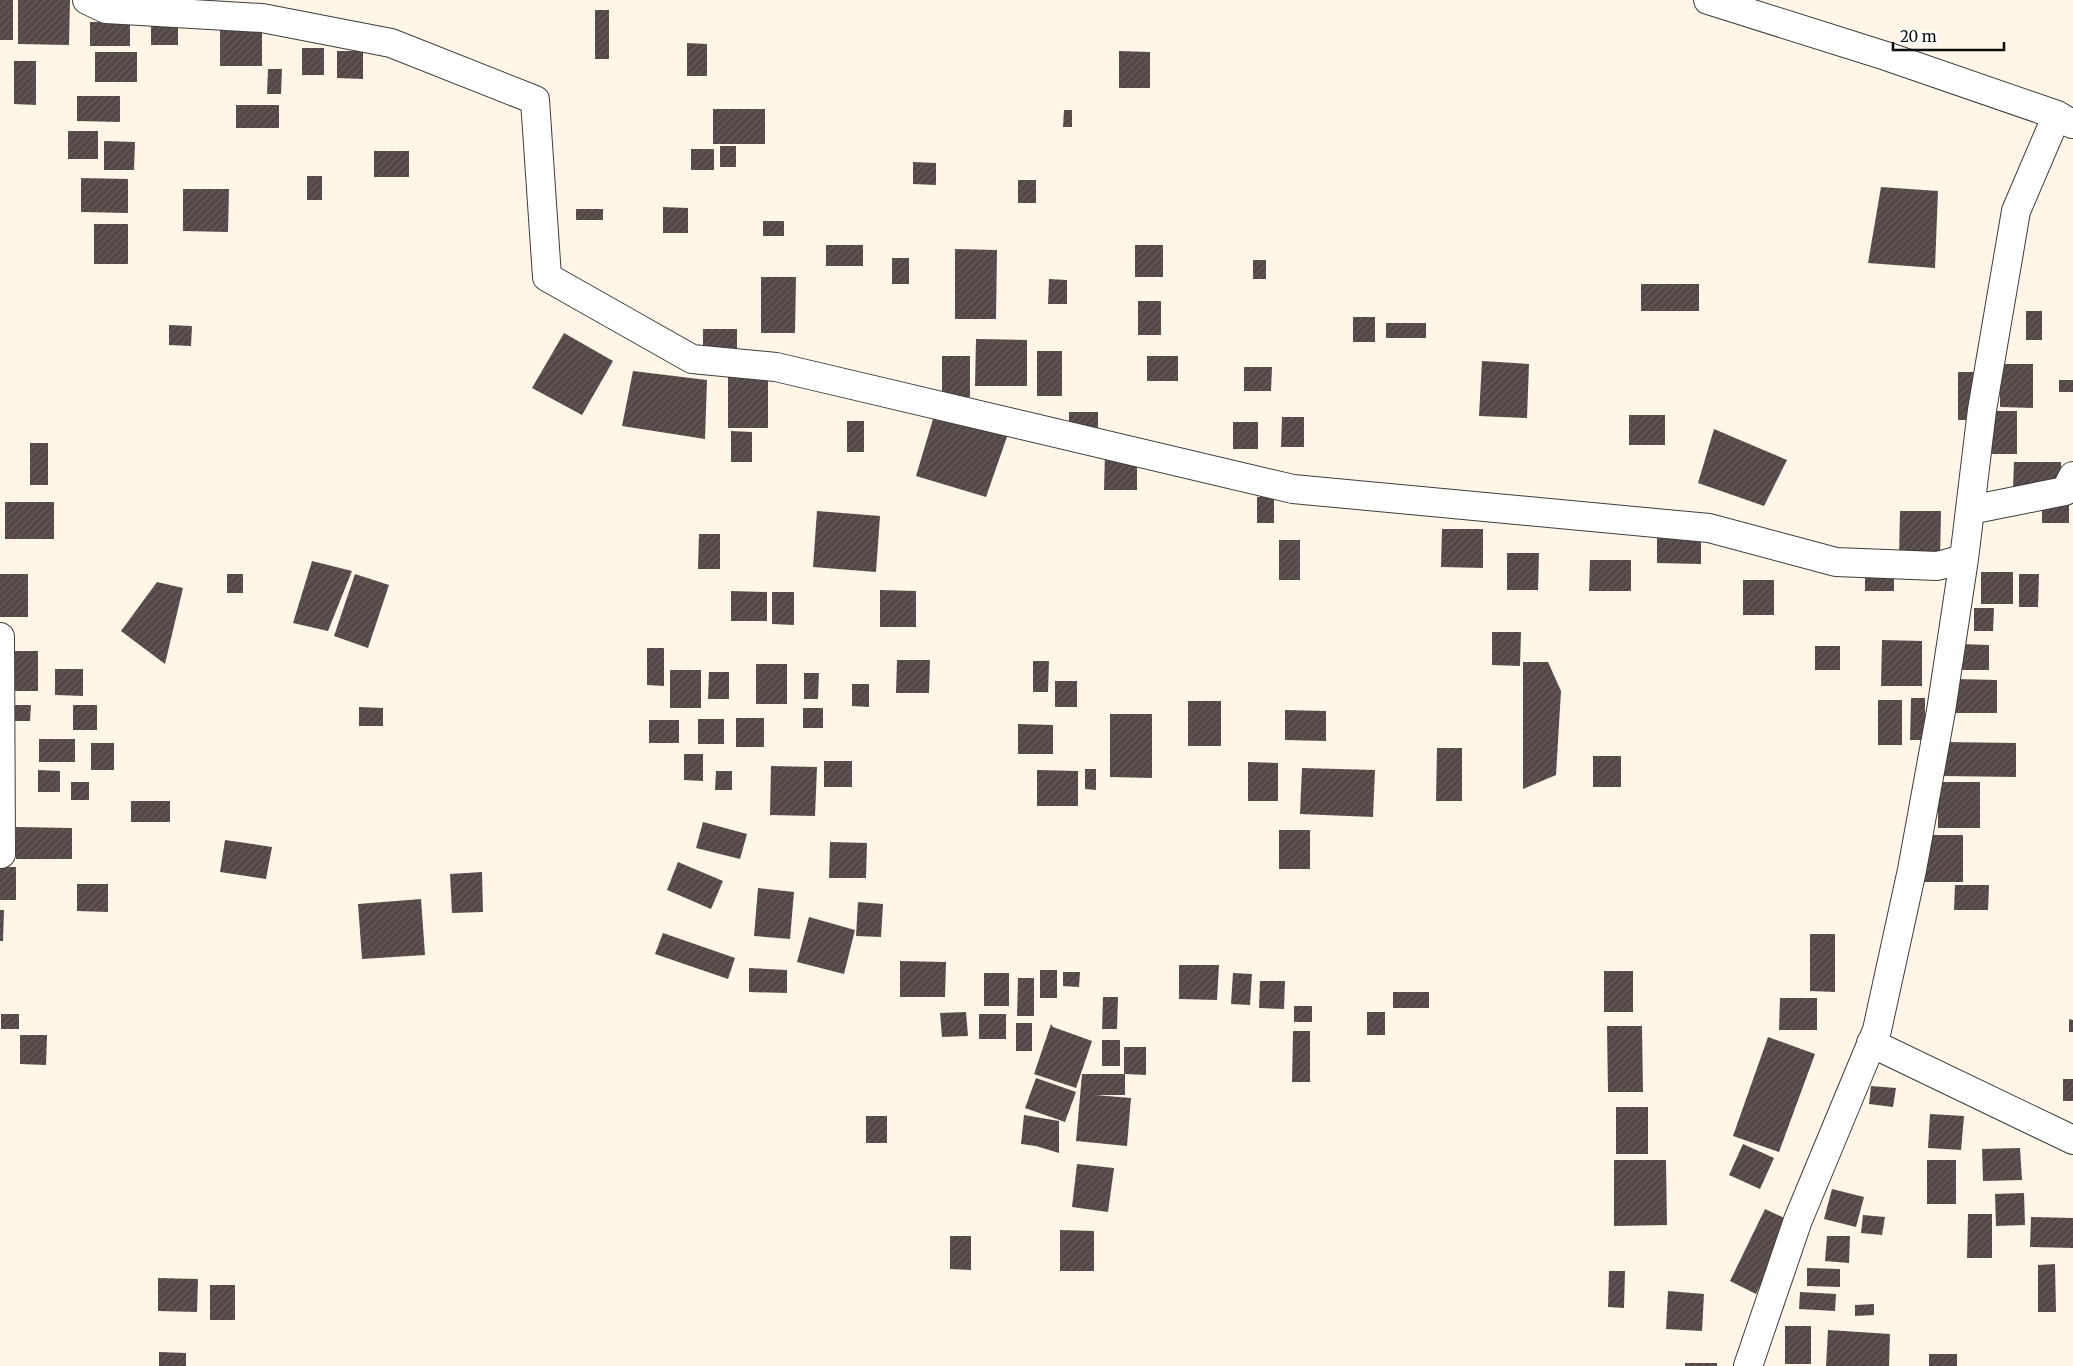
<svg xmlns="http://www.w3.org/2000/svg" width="2073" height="1366" viewBox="0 0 2073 1366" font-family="Merriweather,serif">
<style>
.building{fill:url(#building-hatch)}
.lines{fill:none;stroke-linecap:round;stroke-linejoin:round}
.street-casing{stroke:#3d3d3d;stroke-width:30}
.street{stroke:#fff;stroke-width:28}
</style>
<defs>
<pattern id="building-hatch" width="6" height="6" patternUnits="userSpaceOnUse" patternTransform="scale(1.25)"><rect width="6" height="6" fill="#534846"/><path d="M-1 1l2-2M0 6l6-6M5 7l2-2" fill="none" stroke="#675e5c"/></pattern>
</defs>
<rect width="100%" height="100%" fill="#fff6e7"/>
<path class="building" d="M0,0H13V40H0Z
M18,0H70L69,45L18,44Z
M595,10H609V59H595Z
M90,22H130V46H90Z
M151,24H178V45H151Z
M220,24H262V66H220Z
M687,43L707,44V76H687Z
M302,48H324V75H302Z
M337,51H363V79L337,78Z
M1119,51L1150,52V88H1119Z
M95,52H137V82H95Z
M14,61H36V105L14,104Z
M268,69H282L281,94H267Z
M77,96H120V122L77,121Z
M236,105H279V128H236Z
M713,109H765V144H713Z
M1064,110H1072V127H1063Z
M68,131H98V159H68Z
M104,141L135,142L134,170H104Z
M720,146H736V167H720Z
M691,149H714V170H691Z
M374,151H409V177H374Z
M913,162L936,163V185L913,184Z
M307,176H322V200H307Z
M81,178L128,179V213L81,212Z
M1018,180H1036V203H1018Z
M1881,187L1938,191L1935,268L1868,263Z
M183,189H229L228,232L183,231Z
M663,207L688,208V233H663Z
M576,209H603V220H576Z
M763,221H784V236H763Z
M94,224H128V264H94Z
M826,245H863V266H826Z
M1135,245H1163V277H1135Z
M955,249L997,250L996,319H955Z
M892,258H909V284H892Z
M1253,260H1266V279H1253Z
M761,277H796L795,333H761Z
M1049,279L1067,280V304H1048Z
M1641,284H1699V311H1641Z
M1138,301H1161V335H1138Z
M2026,311H2042V340H2026Z
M1353,317H1375V342H1353Z
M1386,323H1426V338H1386Z
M169,325L192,326L191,346L169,345Z
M703,329H737V356L703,355Z
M564,333L613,361L582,415L532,388Z
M976,339L1027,340V386H975Z
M1037,351H1062V396H1037Z
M942,356H970V397H942Z
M1147,356H1178V381H1147Z
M1482,361L1529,364L1527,418L1479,416Z
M2000,364H2033V408L2000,407Z
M1244,367H1272L1271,391H1244Z
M633,371L707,380L705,439L622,426Z
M1958,372H1975V420H1958Z
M728,377H768V428H728Z
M2059,380H2073V392H2059Z
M1992,411H2017V454H1992Z
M1069,412H1098V435H1069Z
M1629,415H1665V445H1629Z
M1282,417H1304V447H1281Z
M933,419L1008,434L986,497L916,476Z
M847,421H864V452H847Z
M1233,422H1258V449H1233Z
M1714,429L1787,460L1764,506L1698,483Z
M731,431L752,432V462H731Z
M30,443H48V485H30Z
M1105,452L1137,453V490H1104Z
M2014,462H2061V487H2013Z
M1257,497H1274V523H1257Z
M2042,498H2069V523H2042Z
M5,502H54V539H5Z
M817,511L880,516L876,572L813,567Z
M1900,511H1941L1940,559H1899Z
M1442,529H1483V568L1441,567Z
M1657,532H1701V564L1657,563Z
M699,534H720V569H698Z
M1279,540H1300V580H1279Z
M1507,553H1539L1538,590H1507Z
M1590,560H1631V591H1589Z
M312,561L352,571L328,631L293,623Z
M1865,566H1894V591H1865Z
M1981,572H2013V604H1981Z
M0,574H28V617H0Z
M227,574H243V593H227Z
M355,574L389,585L368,648L334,636Z
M2019,574H2039L2038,607H2019Z
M1743,580H1774V615H1743Z
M157,582L183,588L165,664L121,631Z
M880,590L916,591V627H880Z
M731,591L767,592V621H731Z
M772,592H794V625L772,624Z
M1974,608H1994L1993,631H1974Z
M1492,632H1521L1520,666L1492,665Z
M1882,640L1922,641V686H1881Z
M1960,644L1989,645V670H1960Z
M1815,646H1840V670H1815Z
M647,648H664V686L647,685Z
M7,651H38V691H6Z
M897,660H930L929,693H896Z
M1033,661H1049L1048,692H1033Z
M1523,662H1548L1561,691L1556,775L1523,789Z
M756,664H787V704H756Z
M55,669H83V696L55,695Z
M670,670H701V708H670Z
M709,672H729V699H708Z
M804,673H819L818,699H804Z
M1955,679L1997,680V713H1955Z
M1055,681H1077V707H1055Z
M852,684H869V707L852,706Z
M1911,698H1925V740H1910Z
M1878,700H1902V745H1878Z
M1188,701H1221V746H1188Z
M8,705H31L30,721H7Z
M73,705H97V730H73Z
M359,707L383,708V726H359Z
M803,708H823V728H803Z
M1285,710L1326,711V741L1285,740Z
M1110,714H1152V778L1110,777Z
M736,718H764V747H736Z
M698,719H724V744H698Z
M649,720H679V743H649Z
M1018,724L1053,725V754H1018Z
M39,739H75V762H39Z
M1944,742L2016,743V777L1944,776Z
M91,743H114V770H91Z
M1437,748H1462V801H1436Z
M684,754H703V781L684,780Z
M1593,756H1621V787H1593Z
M824,761H852V787H824Z
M1248,762L1278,763V801H1248Z
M771,766L817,767L815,816L770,815Z
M1302,768L1375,770L1373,817L1300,814Z
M1085,769H1096V790L1085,789Z
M38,770L60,771V792H38Z
M1037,770L1078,771V806H1037Z
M716,771H732V790H715Z
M71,782H89V800H71Z
M1938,782H1980V828H1938Z
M131,801H170V822H131Z
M703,822L747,834L740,859L696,848Z
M16,827L72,828V859H16Z
M1279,830H1310V869H1279Z
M1923,835H1963V882H1922Z
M225,840L272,847L266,879L220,872Z
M830,842L867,843L866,878H829Z
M678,862L723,881L711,909L667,890Z
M0,867H16V900H0Z
M482,872L483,912L452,913L450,874Z
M77,884H108V912L77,911Z
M1955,885H1989L1988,910H1954Z
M758,888L794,892L790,939L754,936Z
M421,899L425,955L362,959L358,904Z
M858,902L883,904L881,937L856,936Z
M0,910H4L3,941H0Z
M809,917L855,930L844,974L797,962Z
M663,933L735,958L728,979L655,954Z
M1810,934H1835V992L1810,991Z
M900,961L946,962L945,997H900Z
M1179,965H1219L1217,1000L1179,999Z
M749,968L787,970V993L749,992Z
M1040,970H1057V998H1040Z
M1604,971H1633V1012H1604Z
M1063,972H1080L1079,987L1063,986Z
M984,973H1009V1006H984Z
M1233,973L1252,974L1250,1005L1231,1004Z
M1018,978H1034V1016H1017Z
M1260,981H1285L1284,1009L1259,1008Z
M1393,992H1429V1008H1393Z
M1103,997H1118L1117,1029H1102Z
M1780,998H1817V1030H1779Z
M1294,1006H1312V1022H1294Z
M966,1012L968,1036L942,1037L940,1013Z
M1367,1012H1385V1035H1367Z
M1,1014H19V1029H1Z
M979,1014H1006V1039H979Z
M2069,1019L2073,1020V1032H2069Z
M1016,1023H1032V1051H1016Z
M1051,1024L1053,1027L1092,1041L1076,1088L1034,1074Z
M1607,1026H1642L1643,1092H1608Z
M1293,1031H1310V1082H1292Z
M20,1035H47L46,1065L20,1064Z
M1768,1037L1815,1054L1779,1152L1733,1136Z
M1102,1040H1120V1066H1102Z
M1124,1047H1146V1075L1125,1074V1095H1095L1131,1098L1127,1146L1076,1141L1082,1074H1124Z
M1036,1078L1076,1092L1065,1122L1025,1108Z
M2063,1079H2073V1101H2063Z
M1871,1086L1896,1088L1893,1107L1869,1104Z
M1616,1107H1648V1154H1616Z
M1930,1114L1964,1116L1961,1150L1928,1148Z
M1024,1115L1059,1121V1153L1036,1146L1021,1144Z
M866,1116H887V1143H866Z
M1743,1144L1774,1158L1760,1189L1729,1175Z
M2020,1148L2022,1180L1983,1181L1982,1149Z
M1614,1160H1666L1667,1225L1614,1226Z
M1927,1160H1956V1204H1927Z
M1077,1164L1114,1168L1108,1212L1072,1207Z
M1832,1189L1864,1197L1856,1227L1824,1219Z
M2024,1193L2025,1225L1996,1226L1995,1194Z
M1765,1209L1791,1221L1756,1294L1730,1281Z
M1968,1214H1992V1258H1967Z
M1863,1215L1885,1217L1882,1235L1861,1233Z
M2031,1217L2073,1218V1248L2030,1247Z
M1060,1230L1094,1231V1271H1060Z
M950,1236H971V1270L950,1269Z
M1827,1236H1850L1849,1263L1825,1261Z
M2055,1264L2056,1312H2038V1265Z
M1807,1268L1840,1269V1287L1807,1286Z
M1609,1271H1625L1624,1308L1608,1307Z
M158,1278L198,1279L197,1312L158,1311Z
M210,1285H235V1320H210Z
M1668,1291L1704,1294L1702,1331L1666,1329Z
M1800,1292L1836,1294L1835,1311L1799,1309Z
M1874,1304V1315L1855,1316V1305Z
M1785,1326H1811V1364H1785Z
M1828,1330L1890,1334L1889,1366H1826Z
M159,1352L186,1353V1366H159Z
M1929,1354H1957V1366H1929Z
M1685,1363H1717V1366H1685Z"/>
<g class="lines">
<defs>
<path id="street" d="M87,0L106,9L262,18L391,43L535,100L547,277L692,359L776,367L1293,489L1709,528L1836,562L1937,566L1964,559
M1708,0L1886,56L2057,115L2072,124
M1970,510L2065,491L2073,476
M0,637L1,854
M1871,1043L2073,1140
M1748,1366L1798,1220L1877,1030L1912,870L1941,711L1964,559L1982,410L2016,211L2057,115"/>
</defs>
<use href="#street" class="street-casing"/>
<use href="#street" class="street"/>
</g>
<path d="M1893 42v8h111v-8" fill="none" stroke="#0a0a0a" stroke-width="2.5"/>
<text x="1900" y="42" font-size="15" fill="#0a0a0a" stroke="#ffffff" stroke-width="4" paint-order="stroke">20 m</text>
</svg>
